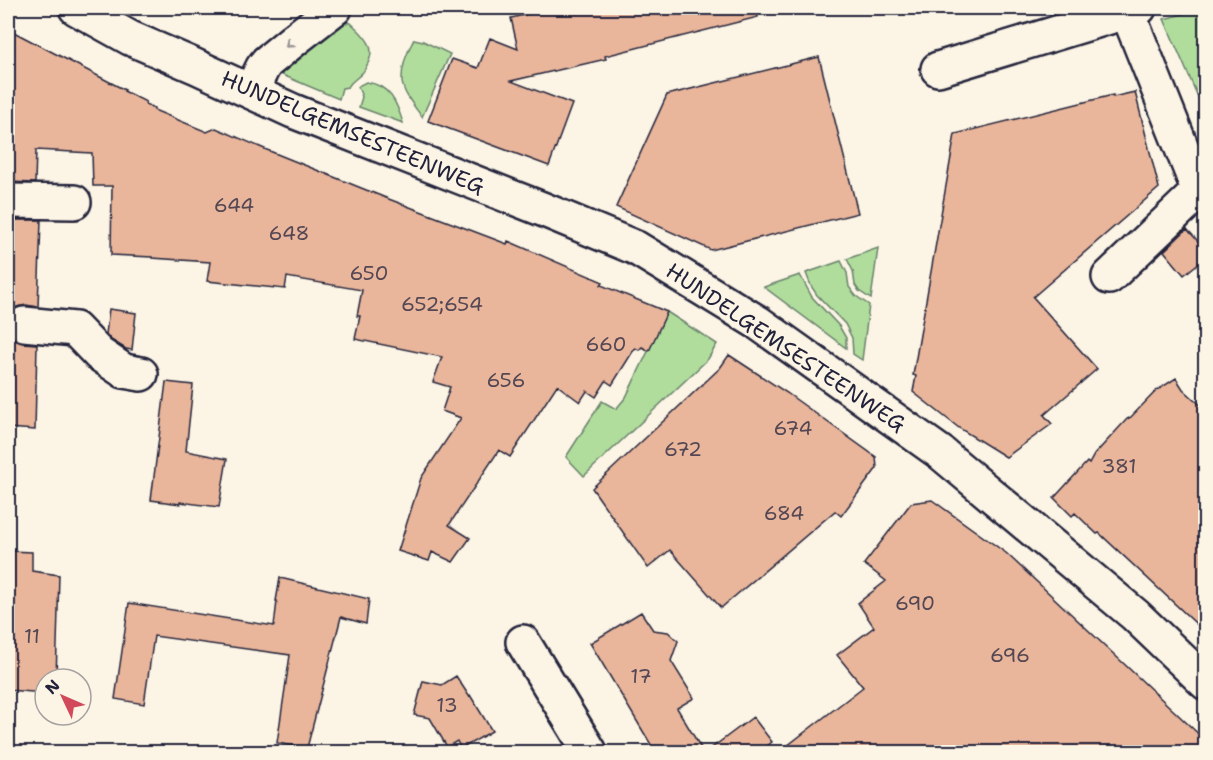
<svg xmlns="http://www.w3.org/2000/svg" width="1213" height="760" viewBox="0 0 1213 760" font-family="'Shantell Sans',sans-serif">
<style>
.green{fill:#b0dd9c;stroke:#69806c;stroke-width:1.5}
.building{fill:#e9b69b;stroke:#22223b;stroke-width:1.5}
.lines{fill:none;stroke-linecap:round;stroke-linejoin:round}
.minor-casing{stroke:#22223b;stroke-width:38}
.major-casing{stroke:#22223b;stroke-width:38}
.minor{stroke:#fcf5e5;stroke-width:33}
.major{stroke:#fcf5e5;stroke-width:33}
.oneway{stroke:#9a9698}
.labels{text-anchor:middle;stroke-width:4.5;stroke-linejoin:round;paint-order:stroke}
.number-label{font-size:20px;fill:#544753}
.street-label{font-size:22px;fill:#22223b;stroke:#fcf5e5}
</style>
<rect width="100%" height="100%" fill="#fcf5e5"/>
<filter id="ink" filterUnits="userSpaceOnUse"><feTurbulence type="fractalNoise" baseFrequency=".0167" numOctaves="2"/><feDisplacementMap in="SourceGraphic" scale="12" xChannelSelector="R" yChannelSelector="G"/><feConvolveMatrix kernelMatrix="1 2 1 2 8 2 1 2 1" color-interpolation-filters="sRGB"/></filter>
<g filter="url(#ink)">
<path class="green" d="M1205,8H1206L1205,113L1164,19Z
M337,22L351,23C364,36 378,46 367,65C367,65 363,73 362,73C357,79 352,80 348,87L342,88L339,99L280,74V66Z
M414,39L423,41L450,54L422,117C415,107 404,95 402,82C401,68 407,52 414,39Z
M366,82C390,85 397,103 403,123L359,107L362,97L358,87L360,85Z
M878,248L871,299L859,291L855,285L853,271L847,259Z
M841,261L847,273L849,287L856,296L869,305L862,360L853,354L852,338L845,324L817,295L811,286L806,273Z
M800,275L812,297L839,326L846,338V348L764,287Z
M667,312L717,344L708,359L584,476L566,457L602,401L616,409L626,397Z"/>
<path class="building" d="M554,8H757L758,17L605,56L606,59L511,81L572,104L549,166L428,121L452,59L478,68L490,38L518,49L511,18Z
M8,29L125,90L124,91L146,102L145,104L154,108V110L207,132L216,128L267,150L386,198L507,244L508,241L603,282L601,285L667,312L649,351L642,347L639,350L635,348L612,385L606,381L596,397L587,391L580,402L557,385L510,457L499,450L449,525L470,538L453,562L432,552L429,561L398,551L421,478L461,418L442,411L450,387L433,382L442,357L355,339L360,316H357L362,290L287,277L285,289L207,281L210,262L152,258V257L111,255L112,186H93L92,153L36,150L35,183L8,182Z
M819,57L858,213L711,250L616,207L667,95Z
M1135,92L1159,188L1033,297L1097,369L1044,415L1052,424L1006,457L959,428L913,392L916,376L913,375L955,134L1113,95V97Z
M8,220H41L38,307L26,305L17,307L9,313L8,316Z
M1187,229L1206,250V257L1184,275L1164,251Z
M109,309L136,313L132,350L126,349L111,340L106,334Z
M8,333L14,340L22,343L37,344L35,430L8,428Z
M729,355L787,393L876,457L877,468L841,516L835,511L721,608L670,550L648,568L592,488L720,368Z
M1176,378L1183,389L1206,410V633L1099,533L1097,534L1075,513L1072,516L1054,498L1087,462L1089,464L1094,455L1127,419L1131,417L1156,391Z
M166,382L193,385L186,451L227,459L219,507L180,502V504L151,500Z
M932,500L1006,553L1053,597L1206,741V753H778L863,687L837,655L874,627L858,603L886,581L864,564L911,503Z
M8,551L32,552V571L59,575L56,679H45V693L8,690Z
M280,578L369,599L366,624L341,617L307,748L277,743L290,655L154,636L144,704L115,699L129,603L274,626L277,601H276Z
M641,612L653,630L668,632L678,641L671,661L694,698L677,708L704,753H656L590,643Z
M456,676L469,696L470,695L492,731L461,749L457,741L447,747L430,718L414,715L423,681L442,685Z
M753,717L772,742L759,753H705Z"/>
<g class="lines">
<defs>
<path id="minor" d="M938,69L1139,8
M251,91L263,67L267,62L295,39L335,8
M8,201L74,202
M1109,277L1199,191L1127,11
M24,324L75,329L99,354L124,371L141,374
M523,642L590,752"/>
<path id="major" d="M76,8L130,38L195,66L293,111L542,209L636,248L757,322L941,453L1135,615L1206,683"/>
</defs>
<use href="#minor" class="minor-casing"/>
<use href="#major" class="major-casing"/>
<use href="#minor" class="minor"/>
<use href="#major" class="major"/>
</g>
<defs><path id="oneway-chevron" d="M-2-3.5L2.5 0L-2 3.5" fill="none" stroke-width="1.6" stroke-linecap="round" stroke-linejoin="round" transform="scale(1.5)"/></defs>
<use class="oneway" href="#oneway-chevron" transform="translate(289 44) rotate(139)"/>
</g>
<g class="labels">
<g class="number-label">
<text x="234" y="212">644</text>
<text x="289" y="240">648</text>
<text x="369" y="280">650</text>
<text x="442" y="311">652;654</text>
<text x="606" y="351">660</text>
<text x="506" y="387">656</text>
<text x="793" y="435">674</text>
<text x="683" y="456">672</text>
<text x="1119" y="473">381</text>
<text x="784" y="520">684</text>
<text x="915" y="610">690</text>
<text x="32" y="643">11</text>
<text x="1010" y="662">696</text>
<text x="641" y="683">17</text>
<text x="447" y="712">13</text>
</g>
<g class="street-label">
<text transform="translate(353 132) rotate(23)" y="8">HUNDELGEMSESTEENWEG</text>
<text transform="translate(786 347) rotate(34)" y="8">HUNDELGEMSESTEENWEG</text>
</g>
</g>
<rect width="1213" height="760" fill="none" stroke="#fcf5e5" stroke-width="30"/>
<rect x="15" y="15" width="1183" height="730" fill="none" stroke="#22223b" stroke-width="2" filter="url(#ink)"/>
<g transform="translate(63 697) rotate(314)"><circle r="28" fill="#fcf5e5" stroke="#a5a1a1" stroke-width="1.5"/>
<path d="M0-4.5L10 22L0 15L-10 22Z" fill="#d1495b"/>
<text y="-9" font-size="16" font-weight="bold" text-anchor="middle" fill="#22223b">N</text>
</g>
</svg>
